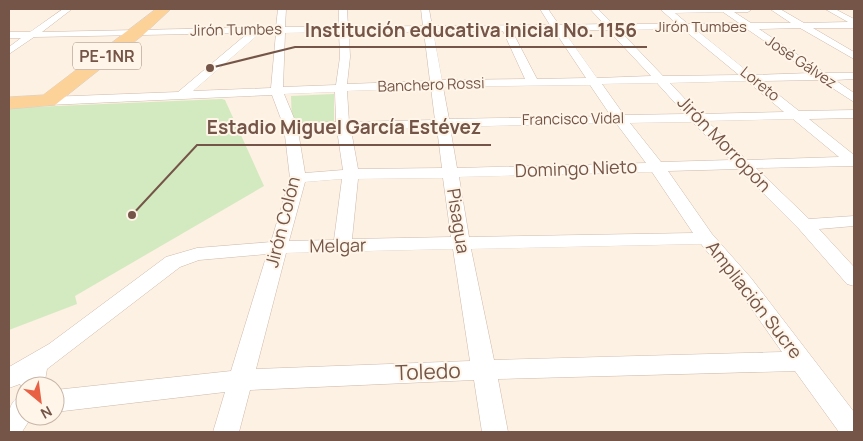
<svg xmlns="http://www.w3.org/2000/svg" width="863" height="441" viewBox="0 0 863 441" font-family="Manrope,sans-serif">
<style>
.green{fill:#d3eac0}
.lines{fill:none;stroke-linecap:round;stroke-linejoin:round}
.street-casing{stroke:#d0b9ab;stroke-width:1}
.primary-casing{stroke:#d8cfcc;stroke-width:1}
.street{fill:#fff;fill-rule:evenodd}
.primary{fill:#fcd299;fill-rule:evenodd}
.labels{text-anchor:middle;stroke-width:4;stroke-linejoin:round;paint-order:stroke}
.far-street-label{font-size:15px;fill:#745548;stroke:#fff5e8}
.shield{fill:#fff5e8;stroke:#9e8578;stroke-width:1}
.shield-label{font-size:16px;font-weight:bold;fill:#745548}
.street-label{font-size:18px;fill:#745548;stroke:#fff5e8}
.near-street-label{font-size:21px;fill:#745548;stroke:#fff5e8}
.leader{fill:none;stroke:#745548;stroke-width:2}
.callout-dot{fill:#745548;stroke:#fff5e8;stroke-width:2}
.callout-label{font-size:19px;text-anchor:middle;font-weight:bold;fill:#745548;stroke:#fff5e8;stroke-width:4;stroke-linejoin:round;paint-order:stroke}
</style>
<rect width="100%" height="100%" fill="#fcf1e2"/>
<path class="green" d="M334,94V123L292,124L291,96Z
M222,99L225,100L264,186L75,296L77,304L9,330V108Z"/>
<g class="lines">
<defs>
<path id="street" d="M63,9H72L42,32L276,27L278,9H286L285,27H339V9H347L348,27L423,26L421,9H429L432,26L550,25L540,9H548L559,25L604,24L590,9H598L613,24H677L660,9H752L748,12H734L751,23H791L770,9H780L804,23L848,22L825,9H835L854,19V28H813L854,52V59L800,28L759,29L825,73H854V79L835,80L854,93V102L820,80L761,81L799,111L854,110V118L809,119L854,155V166L756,168L809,219L854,216V226L819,229L854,267V286L847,284L799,229L739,169L668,171L712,234L751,278L854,412V432H839L795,371L498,379L508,432H482L474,380L250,390L239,432H213L225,392L55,412V390L231,371L267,254L199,260L180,267L47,369L44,386H25V416H32L22,432H9C9,415 6,401 25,394L20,384L9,388V367L49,344L166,257L197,248L271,242L290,178L284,127L272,95L48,105L42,101L48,97L178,92L248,33L34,37L9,54V47L21,38H9V32H30ZM723,12L739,23L688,24L675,13ZM683,29L739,75L663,76L619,30ZM695,29H747L811,73L752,75ZM554,30L586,78L537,79L512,31ZM563,30H608L651,76L597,78ZM433,31H503L525,79L442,80ZM339,32L340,57L336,85L283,87L285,33ZM349,32H424L430,81L347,84L350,57ZM260,33H276L271,88L193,91ZM747,81L784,112L699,114L670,83ZM657,83L685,114L624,115L602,84ZM590,85L611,116L449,119L443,87ZM431,88L435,120L349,122L347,91ZM335,92L336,122L296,123L284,94ZM793,119L839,157L747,160L707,121ZM692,122L731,160L661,162L630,123ZM616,123L646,163L457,168L450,127ZM437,128L442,168L358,169L351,130ZM337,130L343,170L305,173L298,131ZM652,172L693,233L469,237L459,177ZM443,178L451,237L352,239L358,179ZM342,179L334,240L289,241L305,182ZM701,244L737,288L782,352L494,360L471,249ZM453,249L470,361L256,369L286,253Z"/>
<path id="primary" d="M156,9H171L143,35L55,105L9,109V97L43,95Z"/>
</defs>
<use href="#street" class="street-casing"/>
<use href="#primary" class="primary-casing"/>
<use href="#street" class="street"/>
<use href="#primary" class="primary"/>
</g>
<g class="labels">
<g class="far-street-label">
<text x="701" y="32">Jirón Tumbes</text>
<text transform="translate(236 30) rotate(-1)" y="5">Jirón Tumbes</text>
<text transform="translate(801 62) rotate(34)" y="5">José Gálvez</text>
<text transform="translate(760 84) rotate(39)" y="5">Loreto</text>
<text transform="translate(431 85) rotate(-2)" y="5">Banchero Rossi</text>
<text transform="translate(573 119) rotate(-1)" y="5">Francisco Vidal</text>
</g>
<rect class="shield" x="73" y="42.5" width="68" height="27" rx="4"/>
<g class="shield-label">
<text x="107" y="62">PE-1NR</text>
</g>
<g class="street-label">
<text transform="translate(724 144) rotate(46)" y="6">Jirón Morropón</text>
<text transform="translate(576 169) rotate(-2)" y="6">Domingo Nieto</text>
<text transform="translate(458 221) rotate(81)" y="6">Pisagua</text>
<text transform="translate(283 222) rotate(-76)" y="6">Jirón Colón</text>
<text transform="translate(338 246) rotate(-1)" y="6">Melgar</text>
<text transform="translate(754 300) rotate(52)" y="6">Ampliación Sucre</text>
</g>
<g class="near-street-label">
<text transform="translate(428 372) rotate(-2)" y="7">Toledo</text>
</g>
</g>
<path class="leader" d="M210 68L295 47H647M132 215L197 145H491"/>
<g class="callout-dot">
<circle cx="210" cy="68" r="5"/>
<circle cx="132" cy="215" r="5"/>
</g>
<g class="callout-label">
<text x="471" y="37">Institución educativa inicial No. 1156</text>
<text x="344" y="134">Estadio Miguel García Estévez</text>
</g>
<rect width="863" height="441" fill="none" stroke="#745548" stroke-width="20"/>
<g transform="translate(40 401) rotate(151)"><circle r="24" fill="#fff5e8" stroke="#c7b5a8"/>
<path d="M0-4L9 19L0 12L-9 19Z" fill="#e86145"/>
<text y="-8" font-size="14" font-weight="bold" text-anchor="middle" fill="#745548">N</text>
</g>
</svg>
